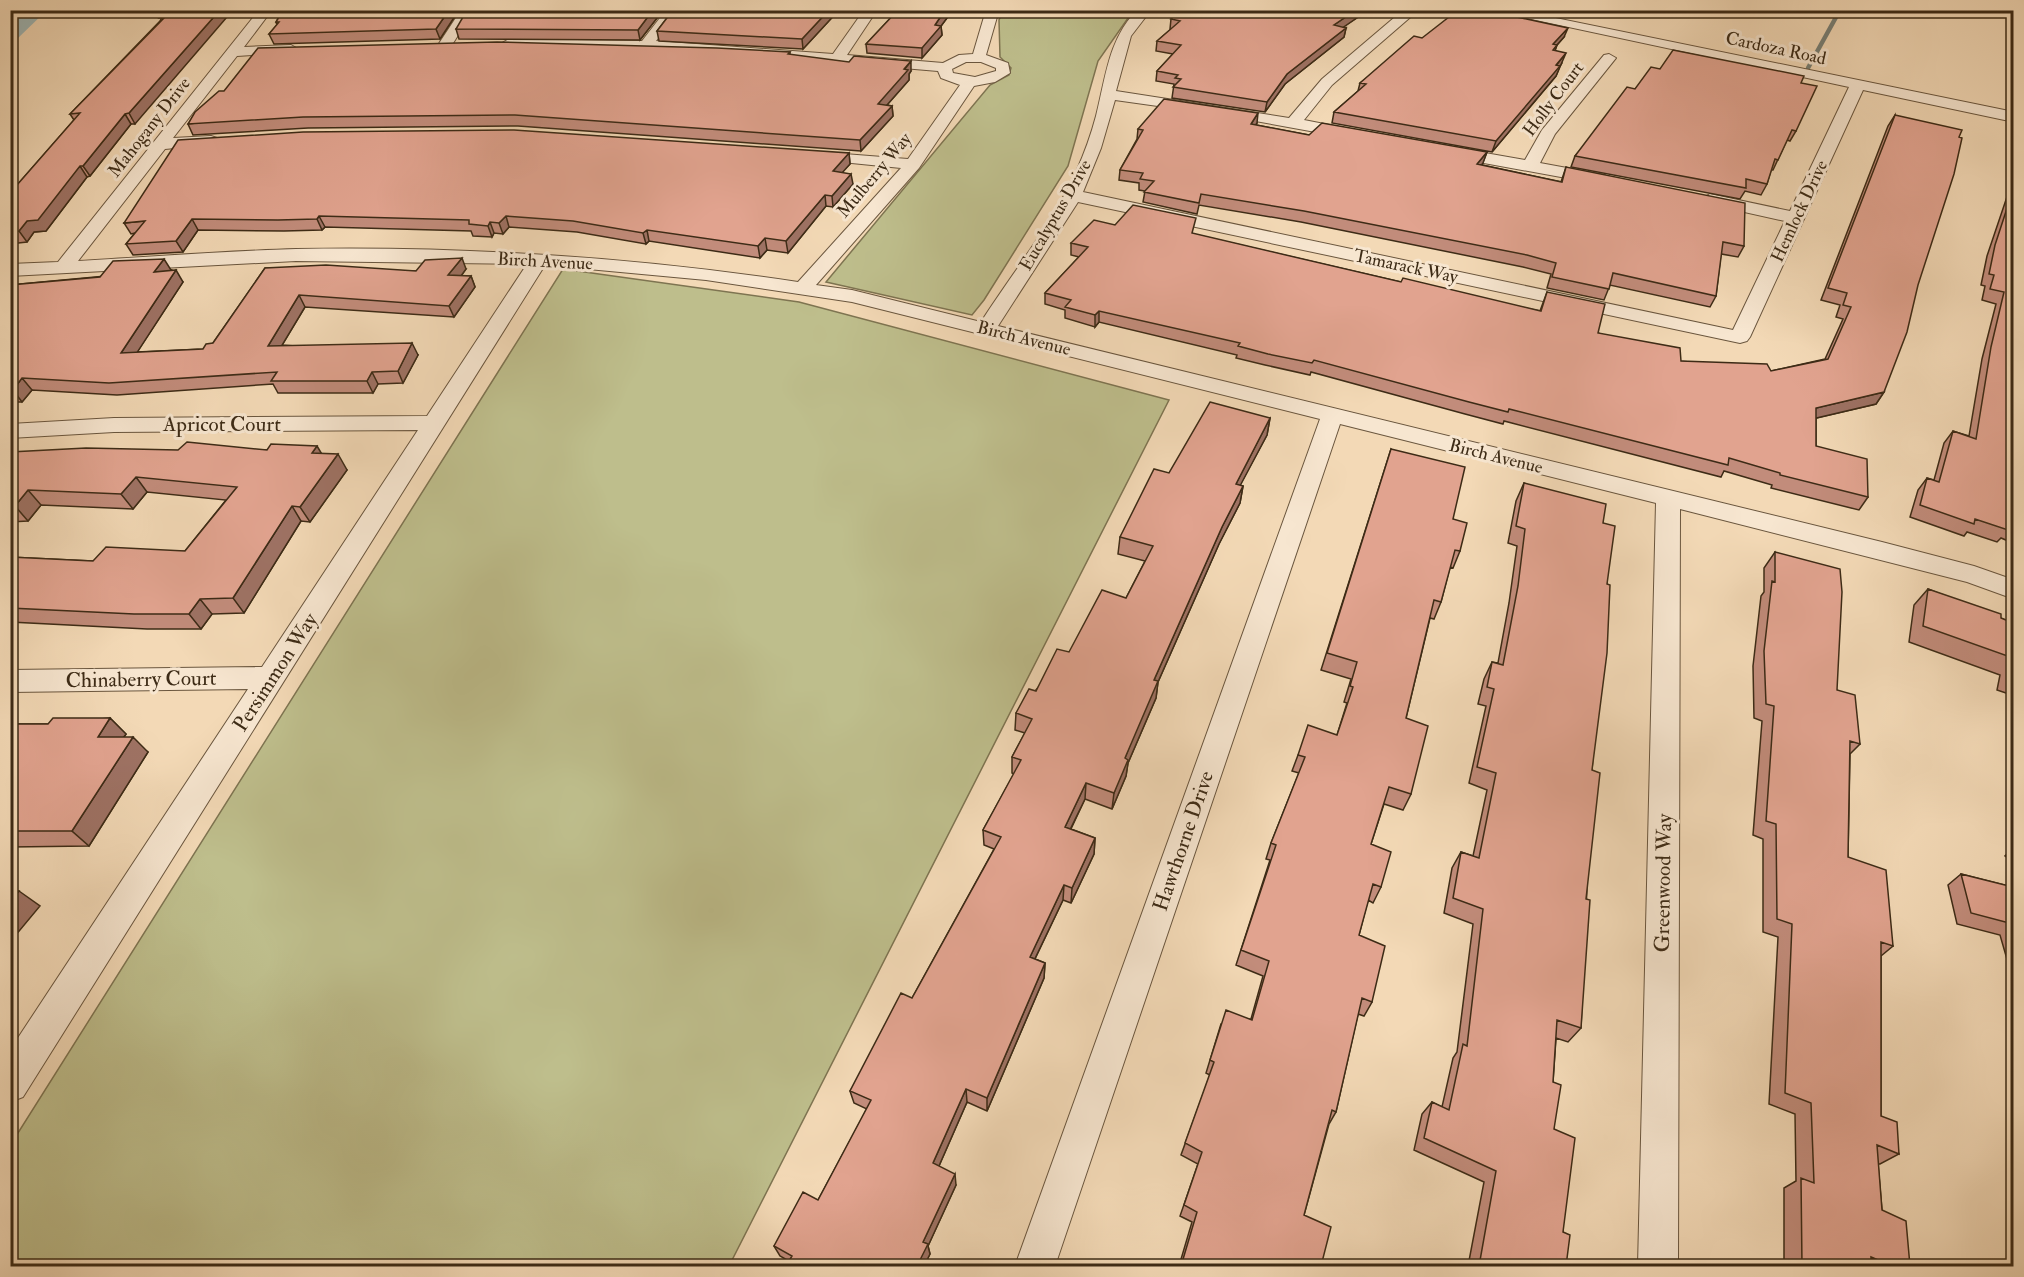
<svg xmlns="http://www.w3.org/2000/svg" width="2024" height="1277" viewBox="0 0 2024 1277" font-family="'IM FELL Double Pica',serif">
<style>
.green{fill:#bebe8c;stroke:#7e7451;stroke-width:1.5}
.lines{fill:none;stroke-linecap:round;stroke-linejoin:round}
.stream{stroke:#788077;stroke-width:4.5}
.canal{fill:#9fb8b8;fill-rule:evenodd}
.minor-casing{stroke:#6a563e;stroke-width:2}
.minor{fill:#f7e6d0;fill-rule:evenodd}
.wall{fill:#c28c7b;stroke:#3d2b16;stroke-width:1.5}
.shaded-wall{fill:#9e7264;stroke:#3d2b16;stroke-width:1.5}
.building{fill:#e1a38f;stroke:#3d2b16;stroke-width:1.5}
.labels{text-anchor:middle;stroke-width:6;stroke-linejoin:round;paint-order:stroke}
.far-street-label{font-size:18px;fill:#3d2b16;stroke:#f7e6d0}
.street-label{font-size:21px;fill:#3d2b16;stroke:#f7e6d0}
</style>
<rect width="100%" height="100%" fill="#f3d9b6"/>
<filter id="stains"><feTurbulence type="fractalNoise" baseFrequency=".00333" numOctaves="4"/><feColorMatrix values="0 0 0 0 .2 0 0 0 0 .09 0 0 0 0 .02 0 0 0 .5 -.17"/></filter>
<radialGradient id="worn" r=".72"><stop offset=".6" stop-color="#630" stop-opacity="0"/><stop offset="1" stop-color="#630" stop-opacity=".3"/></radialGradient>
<path class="green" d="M1003,11H1133L1098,61L1068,166L984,300L972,315L826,282L990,85L1009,75L1011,68L1000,57L999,20Z
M563,269L799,302L1169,400L729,1266H11V1144Z"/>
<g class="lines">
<path class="stream" d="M1808,68L1840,10"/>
<path class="canal" d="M28,10H47L16,40L10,41V26Z"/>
<defs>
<path id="minor" d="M259,10H272L244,47L291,45L298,49L296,52L237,56L173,138L211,136L217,138L219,141L217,144L165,149L78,261C151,257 223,251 296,249C464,246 632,257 798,282L901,168L812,159L806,157L804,154L806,151L908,159L960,85L941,78L938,71L690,50L509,47L502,43L509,39L642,41L666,10H679L656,41L833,54L864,10H877L847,55L943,63L959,55L973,54L986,10H999L986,55L1008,63L1010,73L995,82L974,86L919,168L816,285L852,290L981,322C1013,272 1052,224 1076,172C1084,154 1091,135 1096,116C1106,77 1108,40 1137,10H1151L1131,36L1116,91L1289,118L1322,79L1402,11H1412L1414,14L1332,85L1304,120L1360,131L1362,134L1360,137L1354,139L1222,115L1115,100L1101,148L1083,192L1733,330L1785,221L1704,203L1701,199L1710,194L1790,211L1849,87L1489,10H1517L2014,112V122L1863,90L1750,337L1747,341L1740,343L1078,202L998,326L1882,542L1974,566L2014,580V599L1967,582L1680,509L1678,1266H1638L1656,503L1340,424L1055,1266H1015L1320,419L852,302L706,280L545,265L23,1097L10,1102V1050L248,689L10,692V670L262,667L418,430L114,432L10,438V424L114,418L427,416L527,264L296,261L10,276V264L58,262ZM966,62H981L996,68V71L975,77L953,73L952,69Z
M461,10H474L450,48H440L438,45Z
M1609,54L1616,58L1555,134L1540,163L1605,175L1607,179L1605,183L1599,184L1451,157L1443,152L1451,147L1525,160L1542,130L1604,55Z"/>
</defs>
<use href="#minor" class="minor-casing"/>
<use href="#minor" class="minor"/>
</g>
<path class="wall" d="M166,10L135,124H131L90,176L87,177L46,231L34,232L27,242L10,244V193L74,120L70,114L160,21Z
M283,10H459L440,39L274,44L269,34L277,25L276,22Z
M673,10H839L803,49L659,41L657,31Z
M898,10H953L941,26L942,35L922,58L867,53L866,44Z
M1184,10H1362L1361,15L1343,27L1346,28L1344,37L1285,84L1265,112L1172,98L1174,84L1156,81L1157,71L1173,54L1156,51L1157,41L1171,29H1170L1171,19Z
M657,18L640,40L459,39L456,29Z
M1564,37L1557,45L1555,50L1562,63L1560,66L1556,76L1492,152L1332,123L1334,112L1358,91L1360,83L1422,38Z
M790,52V55L911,71L909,74V80L887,105L892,106L893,116L861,151L518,126L308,128L193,135L188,124Z
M1660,69L1801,83L1796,131L1790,141L1787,140L1773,170H1771L1767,184L1761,195L1745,191L1740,199L1571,167L1575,156L1635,89Z
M1895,115L1884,392L1876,404L1816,418V446L1868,497L1859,510L1771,488L1772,485L1724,471L1721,477L1504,421L1503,424L1465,414L1311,372L1310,375L1265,365L1236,358L1237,355L1099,322L1095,327L1065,318V310L1045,304V293L1079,257L1071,255V243L1115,225L1193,234L1401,282L1540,311L1547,292L1598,333L1681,361L1771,371L1825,359L1843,319L1836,317L1840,305L1821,300L1888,126Z
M1257,123L1256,125L1309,135L1487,152L1482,165L1561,182L1566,167L1744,246L1738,257L1721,254L1716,296L1710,307L1610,285L1604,300L1547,288L1551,274L1523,267L1301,222L1199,205L1197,214L1143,202L1145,191L1139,190V183L1119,180L1120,170L1137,139L1138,129Z
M849,153L850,164L842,172L853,184L833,207L826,206L788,253L767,250L760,258L649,241L646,244L577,232L509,227L503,234L494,233L492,237L473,236L471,231L325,227L322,230L284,231L198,230L183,252L133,255L126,244L135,233L131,234L124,223Z
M2013,179V543L2001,538L1997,542L1967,532L1964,536L1910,517L1918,490L1927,478L1934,480L1944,443L1953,431L1969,436L1982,359L1996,304L1982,300L1985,286L1981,285L1987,256Z
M265,268L416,271L466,269L461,276H471L475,287L454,317L305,307L282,345L418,355L403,383L378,384L373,393H278L273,384L117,395L32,390L22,402H10V285L171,270L170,271L183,282L137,352L203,349L213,343Z
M1270,418L1267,435L1240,485L1243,486L1240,503L1219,544L1158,682L1156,698L1128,763L1126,776L1112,809L1085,799L1071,829L1095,838L1094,854L1071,903L1063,900L1035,959L1045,963L1044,978L987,1111L967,1102L939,1166L956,1185L928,1246L930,1254L924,1266H786L789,1261L780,1256L774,1246L818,1200L867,1109L854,1103L850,1091L912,998L994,849L984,845L983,830L1014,774L1012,773V757L1025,733L1015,730L1016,713L1069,652L1126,598L1145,561L1118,554L1120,537L1169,473Z
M1391,449L1453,519L1460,551L1453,568L1450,567L1441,602L1434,619L1430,618L1406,718L1411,794L1403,810L1384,804L1371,844L1381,887L1373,903L1368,900L1359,935L1372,1002L1364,1016L1358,1014L1336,1112L1329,1124L1304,1215L1321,1266H1179L1192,1222L1180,1216L1198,1164L1181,1155L1210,1075L1206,1073L1221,1024L1251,1019L1263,976L1236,965L1270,860L1266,859L1271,843L1299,773L1292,771L1298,755L1337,735L1347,703L1344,702L1351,679L1321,670Z
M267,450L322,454L347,470L310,522L301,521L244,613L212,614L201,629H147L10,622V557L93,561L185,551L226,500L147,492L133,509L41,505L28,521L10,522V452Z
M1524,483L1603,523L1607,584L1592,770L1581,1028L1568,1042L1556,1038L1553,1082L1554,1129L1566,1266H1468L1484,1182L1414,1150L1422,1114L1432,1102L1442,1107L1453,1058L1457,1052L1473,924L1444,913L1452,868L1461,852L1473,856L1487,790L1469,783L1486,706L1478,704L1484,679L1492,662L1498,663L1509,603L1517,546L1508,543L1516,501Z
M1775,552L1837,690L1860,744L1850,754L1848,857L1893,946L1881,956V1116L1899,1154L1880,1164H1878L1882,1210L1910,1266H1784V1188L1796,1181L1795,1114L1769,1104L1778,937L1763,932V839L1753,835L1762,721L1754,718L1753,666L1761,596L1764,592V568Z
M1928,589L2013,623V715L2009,713L2012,695L1997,690L2000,675L1909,642L1914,605Z
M110,718L126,734L124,737L148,752L89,846L10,847V724H48Z
M2013,848V862L2005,856Z
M1961,874L2013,887V980L2000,935L1957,924L1948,885Z"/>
<path class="shaded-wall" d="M220,10H233L135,124L129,113Z
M449,10H459L440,39L436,29Z
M653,10H655L657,18L640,40L638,30Z
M829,10H839L803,49L802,39Z
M945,10H953L941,26L942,35L922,58V48L935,25Z
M1356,10H1362L1361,15L1332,35L1334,25Z
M1346,28L1344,37L1285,84L1265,112L1267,102L1287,74Z
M1568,28L1564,37L1557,45L1554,54L1553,44Z
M1566,53L1556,76L1492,152L1496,141Z
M911,61V71L909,74V80L879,114L878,104Z
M892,106L893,116L861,151L860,140Z
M1258,113L1257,123L1249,134L1251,124Z
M125,114L131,124L90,176L83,166Z
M1487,152L1483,163L1474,175L1477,164Z
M849,153L850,164L834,182L833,171Z
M80,166L87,177L46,231L34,232L27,242L19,231L27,221Z
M851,174L853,184L833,207L832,196Z
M825,195L826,206L788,253L786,241Z
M319,216L325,227L322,230L317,219Z
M506,216L509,227L503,234L499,223Z
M192,219L198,230L183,252L176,241Z
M490,222L494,233L492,237L488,226Z
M647,230L649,241L646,244L643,233Z
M765,238L767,250L760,258L758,246Z
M462,258L466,269L453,287L448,275Z
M164,259L171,270L162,283L154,272Z
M176,270L183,282L129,365L121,353Z
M471,276L475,287L454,317L449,306Z
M299,295L305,307L275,357L268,346Z
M1099,311V322L1095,327V315Z
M412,343L418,355L403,383L398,371Z
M372,372L378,384L373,393L367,381Z
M22,378L32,390L22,402L13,390Z
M1884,392L1876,404L1808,420L1816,408Z
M1270,418L1267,435L1232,501L1236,484Z
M317,446L326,461L312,453Z
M338,454L347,470L310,522L300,507Z
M136,477L147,492L133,509L121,494Z
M1243,486L1240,503L1219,544L1158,682L1156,698L1128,763L1126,776L1112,809L1114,793L1125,758L1154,680L1222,527Z
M28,490L41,505L28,521L15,506Z
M292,506L301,521L244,613L233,598Z
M200,599L212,614L201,629L189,614Z
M110,718L126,734L113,752L98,737Z
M133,737L148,752L89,846L72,831Z
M1086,783L1085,799L1064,842L1065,827Z
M1095,838L1094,854L1071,903L1072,888Z
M1064,885L1063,900L1029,971L1030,957Z
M19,891L40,906L10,942V901Z
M1045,963L1044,978L987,1111V1098Z
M966,1089L967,1102L935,1175L933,1163Z
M955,1174L956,1185L928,1246L930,1254L924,1266H917L923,1242Z"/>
<path class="building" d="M166,10H220L129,113L125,114L83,166H80L38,220L27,221L19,231L10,232V193L80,113L70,114L164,18H159Z
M283,10H449L436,29L269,34L279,22H276Z
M467,10H653L638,30L456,29Z
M673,10H829L802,39L657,31Z
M898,10H945L935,25L941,26L922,48L866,44Z
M1184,10H1356L1334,25L1346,28L1287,74L1267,102L1173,87L1181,79L1175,78L1178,75L1157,71L1181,45L1157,41L1180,21L1171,19Z
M1458,10H1484L1568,28L1553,44L1557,45L1553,50L1566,53L1556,65L1560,66L1496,141L1334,112L1366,84L1360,83L1414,36L1422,38Z
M497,42L717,48L790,52L788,54L849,62L854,56L911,61L904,69L908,70L878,104L892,106L860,140L515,115L303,117L188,124L195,112L219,91H224L258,48Z
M1673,50L1804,76L1801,83L1817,86L1796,131L1792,130L1778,160L1775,159L1767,184L1746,179V188L1575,156L1627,87L1635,89L1651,67L1660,69Z
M1164,99L1258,113L1251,124L1309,135L1322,123L1487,152L1477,164L1562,182L1566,167L1745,203L1744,246L1723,242L1716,296L1613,273L1609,289L1552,277L1556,263L1527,255L1304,211L1201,194L1199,203L1144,192L1154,181L1140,179L1143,173L1120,170L1143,130L1138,129Z
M1895,115L1962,130L1959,137L1962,138L1954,174L1918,285L1907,332L1884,392L1816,408V446L1867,459L1868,497L1780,475V473L1729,458L1728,465L1509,409L1508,412L1469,402L1314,360L1312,363L1268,354L1238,346L1240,343L1099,311L1095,315L1065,307L1071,300L1045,293L1088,247L1071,243L1094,220L1115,225L1133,205L1196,218L1192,233L1401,282L1403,278L1541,311L1547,292L1605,304L1598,333L1680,348L1681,361L1767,364L1771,371L1828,359L1851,307L1843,305L1847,293L1828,288Z
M514,130L849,153L833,171L851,174L832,196L825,195L786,241L765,238L758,246L647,230L643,233L573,221L506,216L499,223L490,222L488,226L469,224V220L319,216L317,219L278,220L192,219L176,241L126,244L145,221L124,223L178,140L303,132Z
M2013,190V527L2008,525V530L1975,519L1974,524L1920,505L1927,478L1939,482L1953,431L1976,439L1991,347L2004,292L1990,289L1994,275L1989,274L1995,245Z
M462,258L448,275L471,276L449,306L299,295L268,346L412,343L398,371L372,372L367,381H271L277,372L109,383L22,378L13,390H10V285L100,277L113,261L164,259L154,272L176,270L121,353L203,349L206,344L213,343L265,268L326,265L416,271L425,260Z
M1210,402L1270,418L1236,484L1243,486L1222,527L1154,680L1158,681L1125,758L1128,760L1114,793L1086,783L1065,827L1095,838L1072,888L1064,885L1030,957L1045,963L987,1098L966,1089L933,1163L955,1174L923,1242L928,1244L917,1266H786L792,1256L774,1246L803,1192L818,1200L871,1100L850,1091L901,993L912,998L1001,837L983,830L1021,760L1012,757L1032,719L1016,713L1029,689L1036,691L1057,649L1069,652L1102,590L1126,598L1153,546L1120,537L1154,469L1169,473Z
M187,442L267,450L271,444L317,446L312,453L338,454L300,507L292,506L233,598L200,599L189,614H134L10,608V557L93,561L106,547L185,551L237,487L136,477L121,494L28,490L15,506H10V452L86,448L178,450Z
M1391,449L1465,467L1453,519L1467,523L1460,551L1455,550L1441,602L1434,600L1406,718L1428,726L1411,794L1389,787L1371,844L1391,852L1381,887L1373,884L1359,935L1385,946L1372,1002L1362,998L1336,1112L1332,1110L1304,1215L1331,1227L1321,1266H1181L1197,1212L1184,1205L1202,1152L1185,1143L1214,1062L1210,1060L1226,1010L1252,1020L1269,961L1241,950L1276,845L1271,843L1305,757L1298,755L1308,725L1337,735L1353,687L1350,686L1357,662L1327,653Z
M1524,483L1606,504L1603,523L1615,526L1607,584L1610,585L1607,653L1592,770L1600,773L1586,899L1590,900L1581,1028L1557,1020L1553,1082L1561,1085L1554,1129L1575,1138L1563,1232L1570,1235L1566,1266H1479L1496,1171L1424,1138L1432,1102L1449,1110L1463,1044L1467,1046L1483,909L1453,898L1461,852L1479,858L1496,773L1477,767L1494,689L1487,687L1492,662L1503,665L1518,586L1525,529L1516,526Z
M1775,552L1840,569L1842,592L1837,690L1855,695L1860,744L1850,741L1848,857L1886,870L1893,946L1881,942V1116L1897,1122L1899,1154L1877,1145L1882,1210L1906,1221L1910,1266H1892L1871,1257V1266H1802L1801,1178L1814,1183L1811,1103L1785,1093L1792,924L1777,919L1776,824L1766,821L1774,706L1766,704L1764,651L1772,581L1775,582Z
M1928,589L2001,614V618L2013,623V658L1923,626Z
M53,718H110L98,737H133L72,831H10V724H48Z
M1961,874L2013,887V924L1971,913Z
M10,890L19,891L10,901Z"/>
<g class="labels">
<g class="far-street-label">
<text transform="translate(1776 48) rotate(12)" y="6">Cardoza Road</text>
<text transform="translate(1553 99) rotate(-53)" y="6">Holly Court</text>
<text transform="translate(149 127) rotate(-52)" y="6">Mahogany Drive</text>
<text transform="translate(874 175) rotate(-50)" y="6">Mulberry Way</text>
<text transform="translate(1799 211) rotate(-65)" y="6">Hemlock Drive</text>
<text transform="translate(1055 215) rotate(-60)" y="6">Eucalyptus Drive</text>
<text transform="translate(545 261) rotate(3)" y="6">Birch Avenue</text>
<text transform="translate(1406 266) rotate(12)" y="6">Tamarack Way</text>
<text transform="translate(1024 338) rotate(14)" y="6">Birch Avenue</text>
<text transform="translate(1496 456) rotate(14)" y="6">Birch Avenue</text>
</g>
<g class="street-label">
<text x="222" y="431">Apricot Court</text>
<text transform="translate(275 672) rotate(-57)" y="7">Persimmon Way</text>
<text transform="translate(141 679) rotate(-1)" y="7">Chinaberry Court</text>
<text transform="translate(1183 841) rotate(-71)" y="7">Hawthorne Drive</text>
<text transform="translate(1663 883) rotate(-89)" y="7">Greenwood Way</text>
</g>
</g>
<rect width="2024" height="1277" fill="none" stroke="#f3d9b6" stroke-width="36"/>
<rect x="12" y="12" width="2000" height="1253" fill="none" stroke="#3d2b16" stroke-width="3"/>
<rect x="18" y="18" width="1988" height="1241" fill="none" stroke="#3d2b16" stroke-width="1.5"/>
<rect width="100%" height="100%" filter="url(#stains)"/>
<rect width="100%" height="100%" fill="url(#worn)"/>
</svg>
